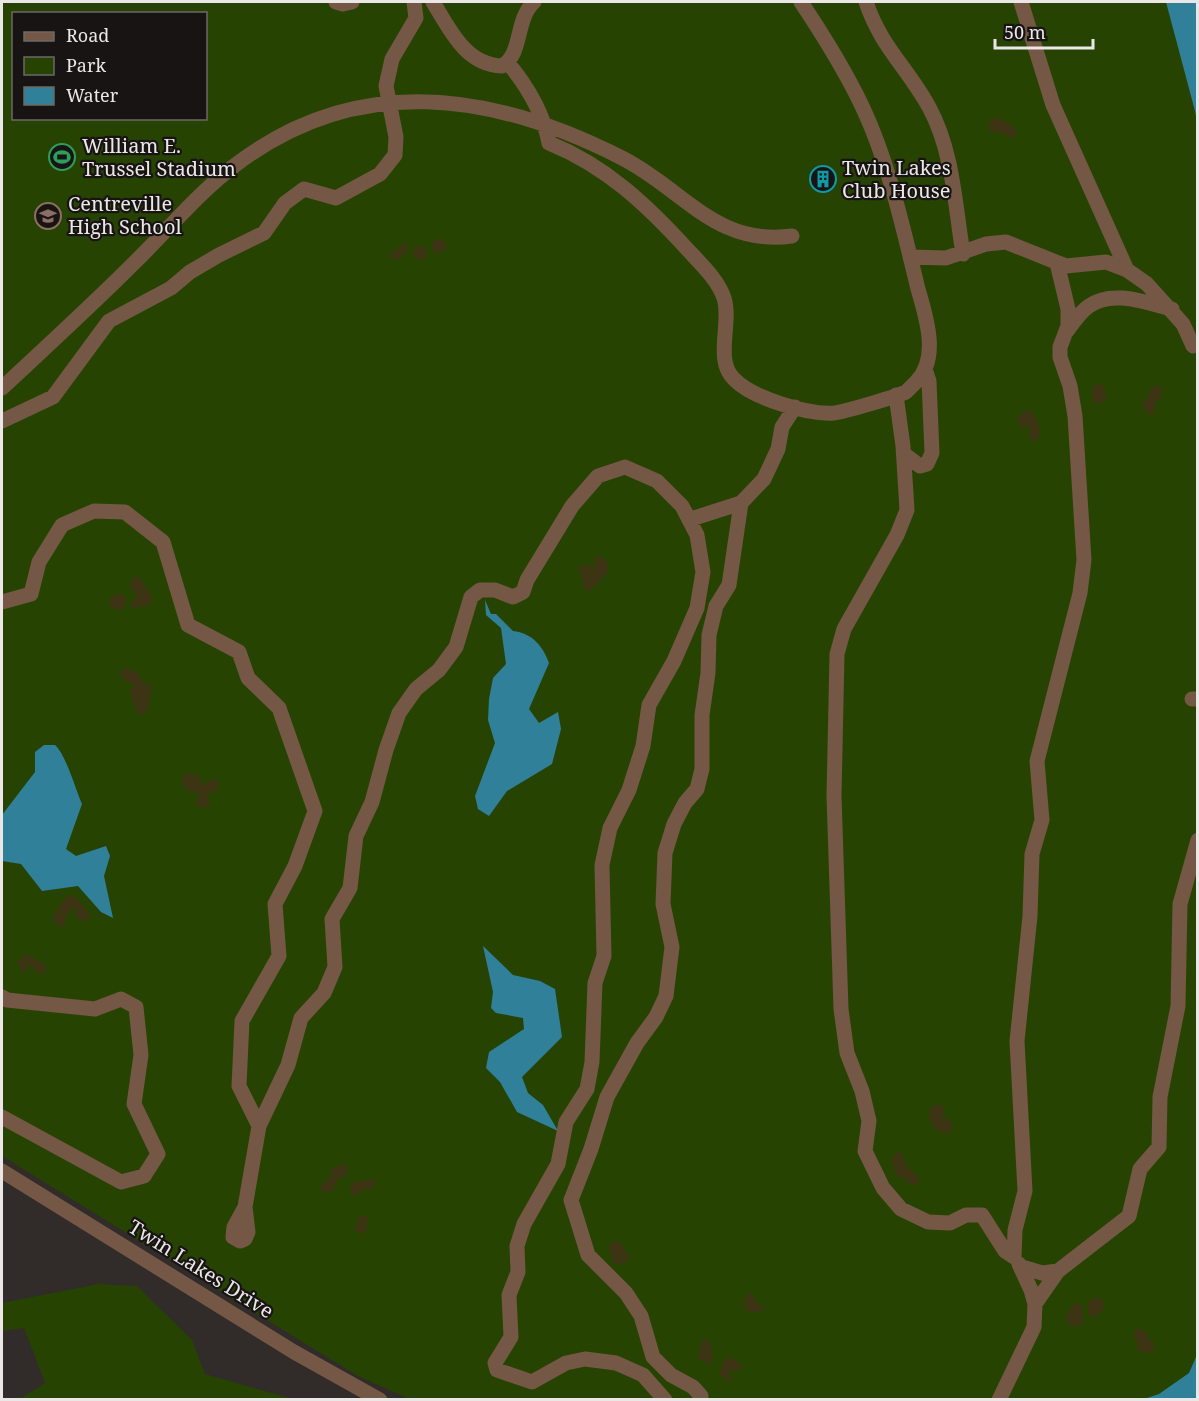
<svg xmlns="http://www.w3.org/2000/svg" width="1199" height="1401" viewBox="0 0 1199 1401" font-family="'Noto Serif',serif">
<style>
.green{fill:#274302;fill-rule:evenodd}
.sand{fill:#3c3413}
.water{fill:#308099}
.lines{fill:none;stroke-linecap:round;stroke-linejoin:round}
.minor{stroke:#745744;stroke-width:15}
.labels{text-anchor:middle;stroke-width:4.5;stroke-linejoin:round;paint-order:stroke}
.poi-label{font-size:20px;fill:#ebe7e6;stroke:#171413;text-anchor:start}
.street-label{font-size:20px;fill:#ebe7e6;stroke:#171413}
</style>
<rect width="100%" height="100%" fill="#312b29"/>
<path class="green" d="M2,2H1197V1399H409L356,1375L2,1156ZM14,14H206V118H14Z
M98,1284L137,1286L192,1340L205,1374L293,1399H20L45,1383L24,1328L2,1331V1303Z"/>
<path class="sand" d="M997,117L1014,127L1017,135L1010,138L1001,132L995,133L989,130V121Z
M432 246a7 7 0 1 1 14 0a7 7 0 1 1-14 0Z
M406,243L408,251L400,258L391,260V253Z
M413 253a7 7 0 1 1 14 0a7 7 0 1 1-14 0Z
M1102,384L1107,397L1103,403H1096L1092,400L1093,386Z
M1156,386L1161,387L1162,395L1155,404V413L1149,415L1144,409V400L1149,395V389Z
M1027,410L1034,414C1037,424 1044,432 1036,441H1029L1030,426L1022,428L1016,418Z
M600,556L607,562L608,572L590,591L584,589L579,566L587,565L594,569L595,558Z
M134,576L141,579L152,597L150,605L132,608L131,604L137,597L130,585Z
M110 602a8 8 0 1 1 16 0a8 8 0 1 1-16 0Z
M124,668L137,672L141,680L152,687L148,709L142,715L137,713L130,691L134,684L124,680L120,673Z
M186,773L197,775L204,785L212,779L219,782L217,790L207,795L210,807H197L196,800L202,795L186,790L181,779Z
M67,896L76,897L89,914L88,920L82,921L74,915L76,909L73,907L65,918V925L63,927L54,922L53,916Z
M27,954L45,965L46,972L40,974L29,964L25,973L21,970L17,961Z
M940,1104L945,1111L942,1117L949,1119L953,1127L950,1133C934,1133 935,1127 928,1116L931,1107Z
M897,1152L902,1154L907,1167L919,1177L918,1184L910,1185L907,1180L896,1175L891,1160Z
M343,1164L347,1167V1175L338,1179L332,1192L321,1191L320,1187L330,1178L331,1169Z
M374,1179L376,1183L372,1189L363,1190L354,1196L349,1191L354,1182Z
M360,1215L368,1217L366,1231L363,1234L354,1230Z
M616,1241L620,1242L630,1259L618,1265L614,1264L608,1246Z
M751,1292L758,1304L763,1306V1310L752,1313L743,1307L746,1296Z
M1093,1298H1101L1104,1308L1094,1318L1088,1313V1302Z
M1078,1303L1082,1306L1083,1323L1074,1327L1068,1323L1066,1317L1071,1306Z
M1137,1328L1146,1332L1149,1340L1153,1341L1154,1351L1147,1353L1138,1350L1136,1345L1138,1340L1132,1335Z
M706,1339C712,1344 713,1354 712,1362L709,1364L698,1358L701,1343Z
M730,1357L743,1365L736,1372L729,1369L732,1382L719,1375L723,1362Z"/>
<path class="water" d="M1166,2H1197V121L1195,111Z
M485,600L491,614H496L513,631C532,633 543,646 549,663L529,709L539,723L558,712L561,729L552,764L507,791L489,816L478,809L475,796L495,743L488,720L489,699L493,678L506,664L501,628L486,615Z
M44,745H55C66,755 75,788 82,804L66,849L76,856L106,846L110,856L104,876L113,918L101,912L78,886L42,891L21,864L2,861V815L35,772V752Z
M483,946L513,975L540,981L555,989L562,1037L522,1077L528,1093L543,1105L558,1131L517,1112L500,1082L486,1068L489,1052L524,1029L523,1018L496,1013L491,1008L493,992Z
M1197,1355V1399H1144L1159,1394L1189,1373Z"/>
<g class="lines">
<path class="minor" d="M336,2L343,4L352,2
M433,2C450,30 466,65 502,66C523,54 515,19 534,2
M866,2C881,47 907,67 929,107C953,151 955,205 963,254
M1021,2L1053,105L1127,270
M508,63C528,87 543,112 549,143C606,166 647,205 688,250C701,264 718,280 724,298C732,323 714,360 734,379C752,398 808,415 834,413C844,412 898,396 906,392C909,389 913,385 916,382C940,358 926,317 918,289C903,228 889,163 862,106C845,70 823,35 801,2
M910,257L946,258L986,244L1006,242L1066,266L1106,262L1127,270L1147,284L1183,324L1193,346
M1067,331C1073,323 1080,312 1089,306C1112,289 1147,303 1172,309
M2,388C46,347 91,306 134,263C167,231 198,193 234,166C357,71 494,92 624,159C685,191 716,246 792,236
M896,395L903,446L907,510L897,535L844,629L837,654L834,796L841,1009L847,1053L862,1091L869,1121L865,1151L883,1188L901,1209L928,1222L950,1223L966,1215H982L1005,1251L1014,1257L1015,1230L1025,1191L1017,1041L1030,916L1032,854L1042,820L1037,761L1080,593L1084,560L1075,416L1070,386L1060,357V347L1068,326V309L1057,263
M2,421L53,397L109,321L171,288L190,272L219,255L264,233L285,203L304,189L336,198L380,174L395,155L396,137L386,86L392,59L416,18L414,2
M904,454L920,466L927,464L932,453L929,381L925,369
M691,519L741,503
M2,602L31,594L39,562L62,525L94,511L125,512L163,542L188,625L239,652L248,678L279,708L315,811L295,866L275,904L279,956L242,1021L239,1086L259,1126L288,1065L301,1018L324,993L335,967L332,919L350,888L356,836L372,802L386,750L399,713L416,689L439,670L456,647L471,597L480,590H495L513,597L523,592L527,580L572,506L598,476L625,467L657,481L682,506L697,535L703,572L697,608L674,661L649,705L643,746L629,790L610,828L602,865L604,956L595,983L592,1062L587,1089L566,1122L558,1164L524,1224L517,1246L518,1272L509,1295L511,1337L495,1363L497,1370L532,1382L566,1363L585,1359L616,1363L643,1375L665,1400
M1192,699H1198
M2,997L7,1000L95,1009L121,999L136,1007L141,1055L134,1104L158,1154L144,1176L121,1182L2,1117
M2,1171L294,1352L380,1400
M245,1207L234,1227L233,1237L240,1241L245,1239L248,1232L245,1207L259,1126
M1019,1264L1031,1290L1035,1304L1058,1271
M1022,1267L1042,1273L1058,1271L1129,1216L1140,1169L1159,1147L1160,1097L1178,1006L1180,904L1198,840
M700,1400L701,1396L693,1387L671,1375L653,1357L641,1316L626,1293L588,1255L571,1200L591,1149L607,1097L637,1043L656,1017L666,996L672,947L663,904L665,853L674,824L685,803L697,789L702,769V715L708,673L709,635L716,606L729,585L741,503L764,479L778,449L782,427L795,407
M999,1400L1034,1327L1035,1304"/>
</g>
<defs>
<symbol id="stadium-ring" viewBox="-11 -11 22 22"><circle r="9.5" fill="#171413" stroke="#2e9e5b" stroke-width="1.5"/><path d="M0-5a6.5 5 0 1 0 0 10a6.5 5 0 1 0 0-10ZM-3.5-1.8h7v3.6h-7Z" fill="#2e9e5b"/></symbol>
<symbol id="building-ring" viewBox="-11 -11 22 22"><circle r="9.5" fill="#171413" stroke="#0f9aa8" stroke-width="1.5"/><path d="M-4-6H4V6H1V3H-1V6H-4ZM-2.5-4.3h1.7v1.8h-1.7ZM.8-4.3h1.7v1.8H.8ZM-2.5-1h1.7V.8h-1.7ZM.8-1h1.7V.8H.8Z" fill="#0f9aa8"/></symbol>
<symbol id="school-ring" viewBox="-11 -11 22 22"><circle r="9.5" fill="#171413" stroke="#8d6e63" stroke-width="1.5"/><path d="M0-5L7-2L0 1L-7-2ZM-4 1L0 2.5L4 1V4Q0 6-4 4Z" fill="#8d6e63"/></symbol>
</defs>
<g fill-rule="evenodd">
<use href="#stadium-ring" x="47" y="142" width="30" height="30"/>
<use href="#building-ring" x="808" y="164" width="30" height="30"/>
<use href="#school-ring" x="33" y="201" width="30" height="30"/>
</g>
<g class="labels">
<g class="poi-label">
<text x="82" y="153">William E.<tspan x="82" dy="23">Trussel Stadium</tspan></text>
<text x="842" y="175">Twin Lakes<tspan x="842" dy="23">Club House</tspan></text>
<text x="68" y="211">Centreville<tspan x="68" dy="23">High School</tspan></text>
</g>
<g class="street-label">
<text transform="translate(201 1269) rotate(32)" y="7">Twin Lakes Drive</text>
</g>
</g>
<rect width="1199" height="1401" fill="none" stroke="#ebe7e6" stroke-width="6"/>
<rect x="12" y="12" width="195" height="108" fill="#171413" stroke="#6c6867" stroke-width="1.5"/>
<rect x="24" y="32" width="30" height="9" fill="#745744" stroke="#6c6867" stroke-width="1.5"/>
<text x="66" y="42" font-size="18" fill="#ebe7e6">Road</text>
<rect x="24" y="57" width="30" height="18" fill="#274302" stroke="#6c6867" stroke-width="1.5"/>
<text x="66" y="72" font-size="18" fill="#ebe7e6">Park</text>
<rect x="24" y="87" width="30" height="18" fill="#308099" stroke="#6c6867" stroke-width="1.5"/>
<text x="66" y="102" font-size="18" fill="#ebe7e6">Water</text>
<path d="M995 39v9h98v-9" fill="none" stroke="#ebe7e6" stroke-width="3"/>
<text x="1004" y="39" font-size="18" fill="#ebe7e6" stroke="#171413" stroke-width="4.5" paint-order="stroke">50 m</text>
</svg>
